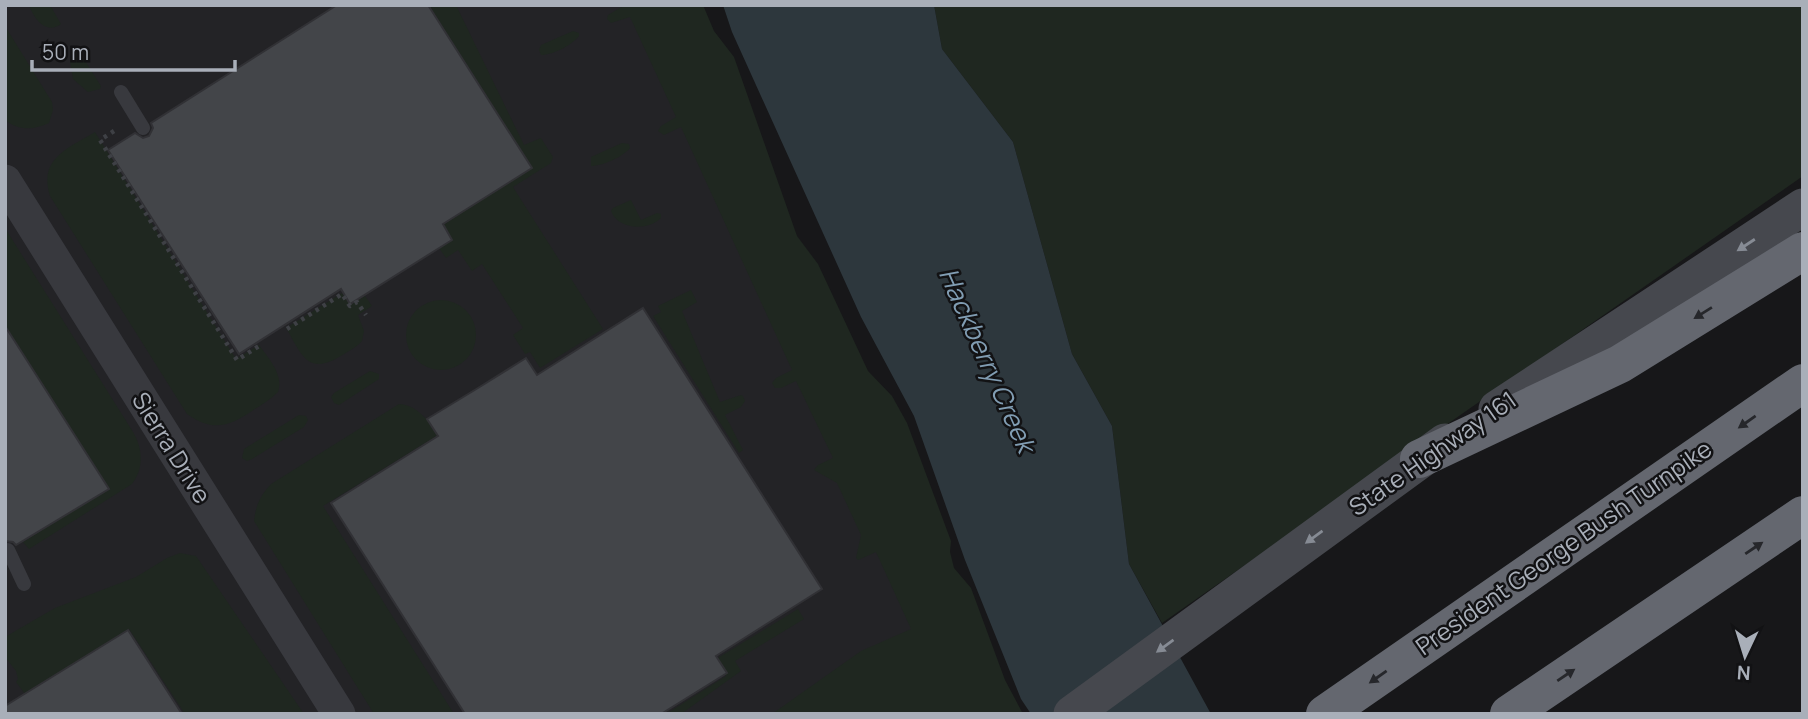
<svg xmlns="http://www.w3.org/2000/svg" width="1808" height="719" viewBox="0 0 1808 719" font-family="Manrope,sans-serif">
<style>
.built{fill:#232326}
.green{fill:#1f2720}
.water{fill:#2d373d}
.building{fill:#434549;stroke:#313135;stroke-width:2}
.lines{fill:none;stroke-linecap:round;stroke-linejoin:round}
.path{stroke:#3e4045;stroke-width:4.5;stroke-dasharray:3.5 5;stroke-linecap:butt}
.service{stroke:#38393e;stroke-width:14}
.tertiary{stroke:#38393e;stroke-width:33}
.secondary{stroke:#46484e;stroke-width:37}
.motorway{stroke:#64676f;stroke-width:38}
.oneway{fill:#868b94}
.oneway2{fill:#26272b}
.labels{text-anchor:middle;stroke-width:5;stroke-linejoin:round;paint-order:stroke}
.street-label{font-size:24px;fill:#a9afb9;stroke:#121214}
.water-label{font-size:26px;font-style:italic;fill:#819db3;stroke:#121214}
</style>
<rect width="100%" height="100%" fill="#171719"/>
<path class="built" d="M5,5H646L955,661L861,714H5Z"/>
<path class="green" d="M29,5H50L61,24C46,35 34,19 29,5Z
M429,5H456L524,145L541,138L553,157L551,163L513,187L603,329L540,368L530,352L525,354L513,335L523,328L482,264L472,271L458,250L446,258L439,248L452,240L443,225L532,168Z
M625,5H703L714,31L734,57L797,236L818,264L868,371L892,396L907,423L951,541L950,552L954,568L971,588L1005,680L1023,714H772L861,651L911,629L876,552L858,560L856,558L861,535L837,483L814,470L818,465L833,458L796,381L781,388H775L772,383L776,378L792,370L681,127L664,135L658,131L661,126L676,117L630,17L611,23L607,19L608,15Z
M934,5H1803V176L1162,623L1129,564L1112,426L1072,354L1013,142L942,49Z
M5,26L52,102L53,110L49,123C34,130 19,131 5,120Z
M573,31L579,33V36C572,45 553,55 541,55L539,50L541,45Z
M76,53H80L101,86L100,89L88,92L73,79L70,61Z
M95,132L236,359L259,345C269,359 284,375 278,392C271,399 263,404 255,409C230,426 214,433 187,414L50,196C38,158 69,148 95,132Z
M622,143L629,144L630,148C623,157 602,166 591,166V157Z
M631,200L641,220L657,213L661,214V218C648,231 618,230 611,211L613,208Z
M5,228L133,432C143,449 144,468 132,484L29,549L23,542L109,489L5,325Z
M691,290L697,302L682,311L720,402L741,395L743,396L745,401L741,407L725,415L743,450L739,453L653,316L661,312L658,306Z
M342,293L350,305L365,296L372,306L358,315L364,331L362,341C356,348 347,352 339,357C307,376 301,353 286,328Z
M406 335a35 35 0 1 1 70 0a35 35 0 1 1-70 0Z
M370,371L379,374V379L339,405L334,403L331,397L334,393Z
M399,404C417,405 429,421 438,435L323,506L454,714H374L254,521C256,505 260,496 271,484Z
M299,415L306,416L308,420L304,427L252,459L247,461L242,458L244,449Z
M180,553L196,556L304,714H185L129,629L25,694L16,682L18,679L16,671L5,657V637L55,608L136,577L167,558Z
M798,609L804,619L735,661L741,671L681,714H666L726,676L716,659Z"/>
<path class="water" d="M723,5H934L942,49L1013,142L1072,354L1112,426L1129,564L1211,714H1031L1021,699L965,560L914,416L861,317L732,32Z"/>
<path class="building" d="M337,5H428L532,168L443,224L452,240L350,304L341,289L239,354L108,150L135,133L143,138L149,136L153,128L151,123Z
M643,308L822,589L716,656L727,673L661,714H465L331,503L438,436L427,419L478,388L526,358L537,375Z
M5,326L109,489L16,545L13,542L5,541Z
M128,630L182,714H5V706Z"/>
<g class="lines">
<path class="path" d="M114,131L100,140L237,360L259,346
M287,329L342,294L350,306L357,302L366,315"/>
<path class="service" d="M121,92L143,128
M8,550L24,584"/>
<path class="tertiary" d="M5,181L339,714"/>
<path class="secondary" d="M1497,409L1803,207
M1072,714L1445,442"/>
<path class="motorway" d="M1419,459L1620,364L1803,251
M1325,714L1803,383
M1509,714L1803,515"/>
</g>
<defs><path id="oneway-solid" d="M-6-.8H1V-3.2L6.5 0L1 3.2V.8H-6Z" transform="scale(1.75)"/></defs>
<g class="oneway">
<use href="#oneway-solid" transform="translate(1746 245) rotate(147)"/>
<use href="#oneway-solid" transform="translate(1314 537) rotate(144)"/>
<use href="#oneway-solid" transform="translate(1165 646) rotate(144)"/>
</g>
<g class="oneway2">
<use href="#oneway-solid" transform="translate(1703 313) rotate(148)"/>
<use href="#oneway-solid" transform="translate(1747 422) rotate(145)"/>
<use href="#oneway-solid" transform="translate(1754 548) rotate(-34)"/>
<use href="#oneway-solid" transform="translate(1566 675) rotate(-34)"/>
<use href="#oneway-solid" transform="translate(1378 677) rotate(145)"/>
</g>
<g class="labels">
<g class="street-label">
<text transform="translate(171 448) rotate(58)" y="8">Sierra Drive</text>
<text transform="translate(1433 454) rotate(-35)" y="8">State Highway 161</text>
<text transform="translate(1564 548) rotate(-35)" y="8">President George Bush Turnpike</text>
</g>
<g class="water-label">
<text transform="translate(987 360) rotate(66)" y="9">Hackberry Creek</text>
</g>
</g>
<rect width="1808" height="719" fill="none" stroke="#a9afb9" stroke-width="14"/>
<g transform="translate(1745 656) rotate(184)" stroke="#121214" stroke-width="5" paint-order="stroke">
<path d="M0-5L12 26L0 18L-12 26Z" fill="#a9afb9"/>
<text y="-10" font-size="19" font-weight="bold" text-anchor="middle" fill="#a9afb9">N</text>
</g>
<path d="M32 60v10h203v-10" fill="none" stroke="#a9afb9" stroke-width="3.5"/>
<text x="42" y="60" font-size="21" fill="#a9afb9" stroke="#121214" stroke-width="5" paint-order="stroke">50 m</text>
</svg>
